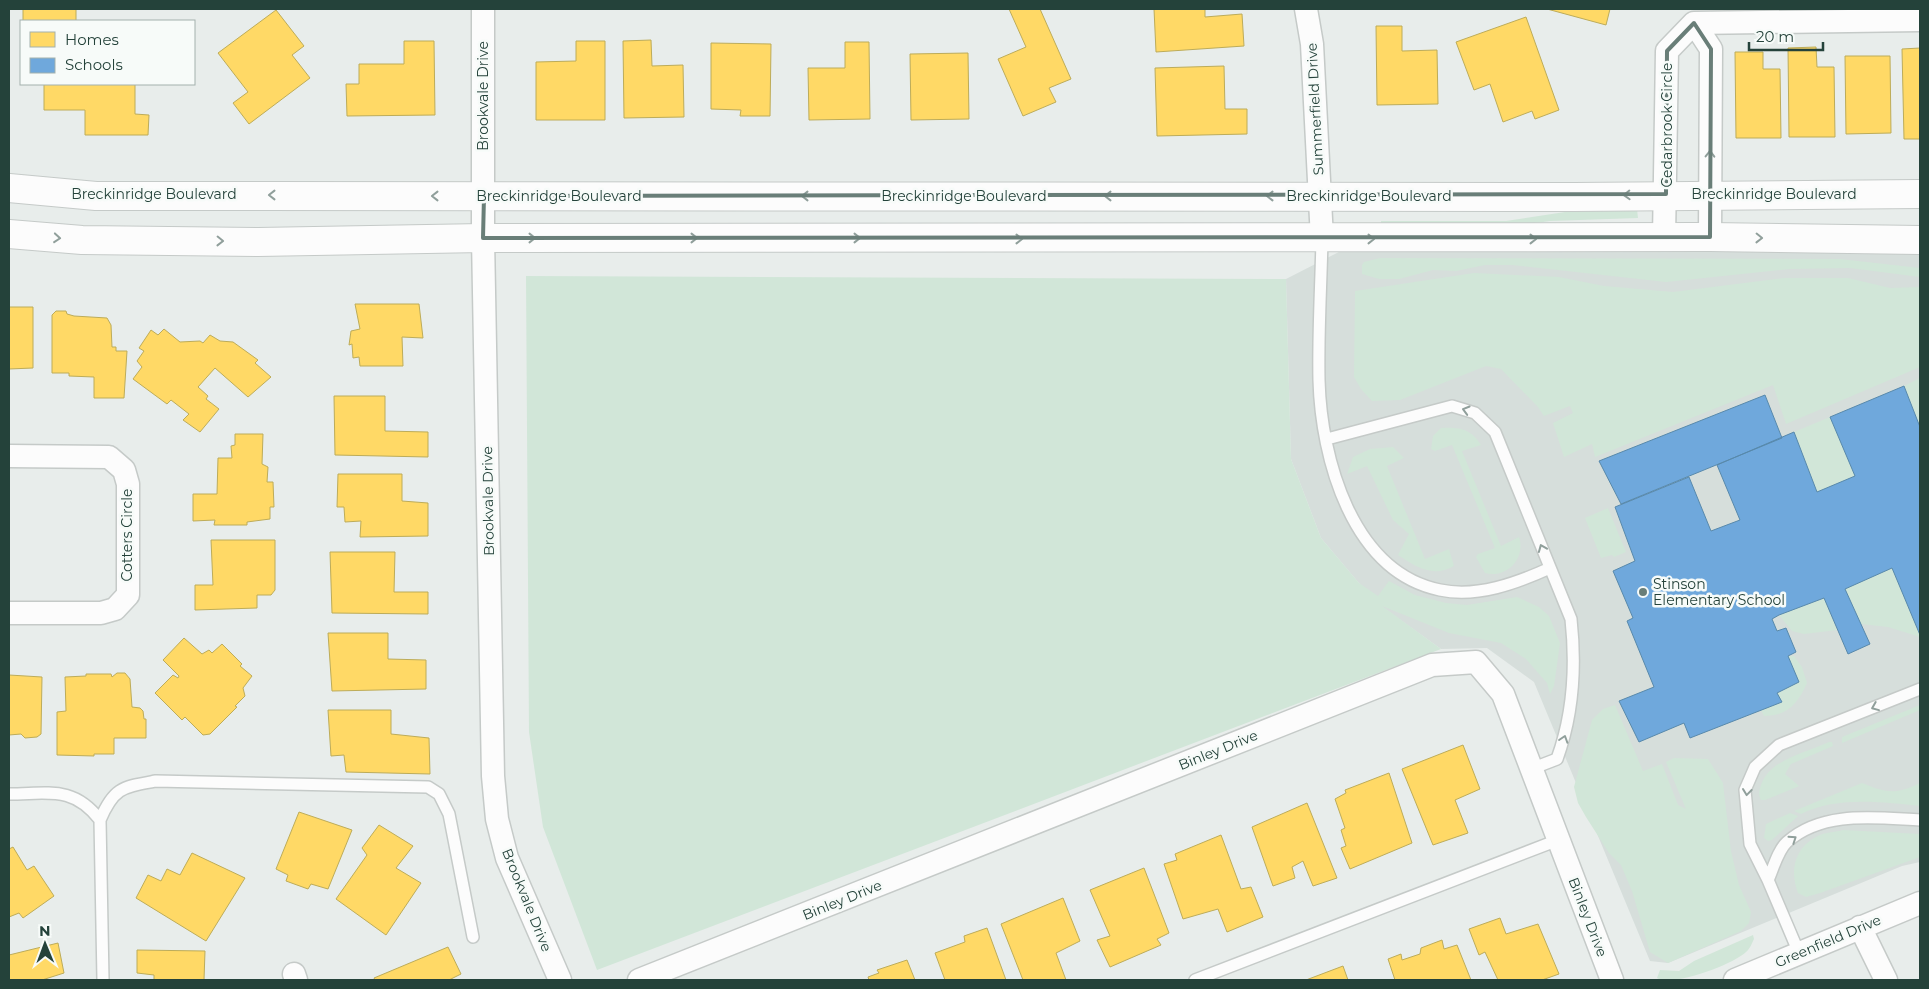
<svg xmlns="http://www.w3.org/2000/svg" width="1929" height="989" viewBox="0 0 1929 989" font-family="Montserrat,sans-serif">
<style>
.built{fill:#d6dedb}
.green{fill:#d1e6d8}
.homes{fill:#ffd966;stroke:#bdac59}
.schools{fill:#6fa8dc;stroke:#5889ab}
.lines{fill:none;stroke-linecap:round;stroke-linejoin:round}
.service-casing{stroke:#c5cac8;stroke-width:14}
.minor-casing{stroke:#c5cac8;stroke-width:25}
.tertiary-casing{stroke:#c5cac8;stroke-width:30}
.service{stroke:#fcfcfc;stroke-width:11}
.minor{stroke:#fcfcfc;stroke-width:22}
.tertiary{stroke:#fcfcfc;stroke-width:28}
.oneway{stroke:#909f9b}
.marked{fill:none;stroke:#697e78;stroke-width:4;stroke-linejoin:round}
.poi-dot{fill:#697e78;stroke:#f7fbf9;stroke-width:2}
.labels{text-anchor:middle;stroke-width:5;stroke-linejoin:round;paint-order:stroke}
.street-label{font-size:14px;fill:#24423a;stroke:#f7fbf9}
.poi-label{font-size:14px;fill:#24423a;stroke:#f7fbf9;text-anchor:start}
</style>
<rect width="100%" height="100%" fill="#e8edeb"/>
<path class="built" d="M1920,230V862L1902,866L1668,963L1650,961L1534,682L1487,648L1441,649L1374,601L1321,538L1291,459L1286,279L1378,232Z"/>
<path class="green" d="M1637,209L1638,218L1550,221L1501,228L1381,230V221H1506L1578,210Z
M1380,258L1840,259L1920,268V277L1850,268L1790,269L1666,282L1512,265H1485L1456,271L1433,270L1399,279H1379L1362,274V265L1364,262Z
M1474,273L1559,277L1604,286L1673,292L1784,278H1848L1890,288L1920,287V367L1786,424L1773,385L1595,457L1592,444L1564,457L1553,423L1573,413L1570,406L1544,416L1538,407L1501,369L1486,366L1400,400L1372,401L1361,389L1354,377L1355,291Z
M526,276L1286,279L1291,459L1321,538L1359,583L1378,596L1389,581L1415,595L1446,603L1467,605L1517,597L1539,607L1549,616L1560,643L1554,686L1550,694L1547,683L1526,659L1501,643L1449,633L1382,606L1441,649L597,970L543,827L529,732Z
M1920,378V427L1904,386Z
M1830,417L1855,476L1817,492L1794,432Z
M1441,428C1460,427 1471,429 1481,445L1462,451L1501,546L1519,537C1526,558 1507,579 1485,573L1476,557L1478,554L1495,548L1452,445L1435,451L1431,449L1433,436Z
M1393,447L1404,458L1387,466L1425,559L1449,549L1454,566C1433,578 1416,567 1398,555L1409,534L1393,520L1367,466L1347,474L1353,457L1370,449Z
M1608,508L1626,552L1614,557L1612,555L1601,558L1585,518Z
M1892,568L1920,635V637L1888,627L1861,624L1845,589Z
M1824,598L1837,630L1804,634L1792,631L1779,615Z
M1788,656H1794L1802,667L1807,683C1798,703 1788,716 1764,716L1761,710L1781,702L1777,693L1799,682Z
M1615,705L1643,771L1662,764L1678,805L1686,809L1666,762L1674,758L1708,759L1723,783L1731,851L1739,885L1751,912L1749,923L1741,931L1668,963L1650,952L1632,891L1621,865L1609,853L1586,817L1578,803L1574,787L1592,720L1603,709Z
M1920,705V710L1842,743V737Z
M1829,742H1832L1833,746L1791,764L1785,774L1799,786L1797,787L1765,800H1761C1758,794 1759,791 1761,785C1770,759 1806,753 1829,742Z
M1862,783C1887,793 1895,795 1920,783V806C1883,802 1836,796 1801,814L1794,811Z
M1790,813L1798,816L1772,840L1768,841L1764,838L1766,824Z
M1843,830L1920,834V857L1820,893L1806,897L1798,893C1789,870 1795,846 1820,835C1827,832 1836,832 1843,830Z
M1753,935L1754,939C1752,943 1750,949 1746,952C1734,964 1671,988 1657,978L1660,970L1679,971L1694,961Z"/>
<path class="homes" d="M23,9H76V21H23Z
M1009,9H1040L1071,79L1049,88L1056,102L1023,116L998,59L1026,47Z
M1154,9H1205V17L1242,14L1244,46L1156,52Z
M1547,9H1610L1606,25Z
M276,10L304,46L292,55L310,78L249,124L233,103L248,92L218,53Z
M1526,17L1559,110L1535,119L1532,111L1503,122L1490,84L1474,90L1456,42Z
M1376,26H1402V51L1437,50L1438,104L1377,105Z
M651,40L652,66L683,65L684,117L624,118L623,41Z
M404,41H434L435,115L347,116L346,84H359V64H404Z
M576,41H605V120H536V62L576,61Z
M845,42H869L870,119L809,120L808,68H845Z
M711,43L771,44L770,116H740L741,110L711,109Z
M1816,47L1817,67H1834L1835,137H1789L1788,48Z
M1920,48V139H1904L1902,49Z
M1735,52H1763V69H1780L1781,138H1736Z
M968,53L969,119L911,120L910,54Z
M1845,56H1890L1891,133L1846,134Z
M1224,66L1225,109H1247V134L1157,136L1155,68Z
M44,84H135V114L149,115L148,135H85V110H44Z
M355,304H419L423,338L402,337L403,366H360L359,357L353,358L352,344L349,345L351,331L360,329Z
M9,307H33V368L9,369Z
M56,311H66L67,314L74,316L107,318L111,325L112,347H116V351H127L124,398H94V377L69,376V373H52V315Z
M164,329L180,342L200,341L203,343L210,335L220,341L233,342L258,360L255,363L271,377L248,397L215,368L198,387L208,396L206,399L219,409L200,432L183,420L189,414L171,400L167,404L133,379L142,367L137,361L144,351L139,348L151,330L158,335Z
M334,396H385V431L428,432V457L335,455Z
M235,434H263L262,464L268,467L267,482H273L274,507H270V519L247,522V525H214L215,520L193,521V494H217L218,458H232L231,446L235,445Z
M338,474H402V501L428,503V536L360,537L361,521L345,522L344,507H337Z
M211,540H275V590L271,595H257V608L195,610V585H213Z
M330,552H395L394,592H428V614L332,613Z
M328,633H388V659L426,660V689L332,691Z
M184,638L202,654L209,650L212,653L222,644L242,664L240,666L252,676L243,688L245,696L235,706L237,707L210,734L203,735L185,717L182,720L155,693L173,675L178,678L179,676L163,660Z
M117,673H125L130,679L132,707L140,708L143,711L144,719H146V738H114V754H94V756L57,755V712L66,711L65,677L86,676V674H111L112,677Z
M9,675L42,677L41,734L37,737L25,738L21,734L9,735V738Z
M328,710H391V734L429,738L430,774L346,772L344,755L331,756Z
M1463,745L1480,789L1455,800L1468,833L1433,845L1402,769Z
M1389,773L1412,843L1350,869L1341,848L1346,846L1341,830L1345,828L1335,799L1346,793L1345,790Z
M1307,803L1337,878L1313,886L1303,861L1292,867L1295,878L1273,886L1252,827Z
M299,812L352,830L328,889L311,884L308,889L286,881L288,875L276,869Z
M379,825L413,846L396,868L421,883L386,935L336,899L367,855L362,848Z
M1221,835L1241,889L1251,887L1263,917L1227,932L1218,909L1183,919L1164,864L1177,860L1175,854Z
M13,847L27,870L34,866L54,896L23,918L19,913L9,917V849Z
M192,853L245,878L206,941L136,898L148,875L161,881L167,869L180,875Z
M1144,868L1169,933L1157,939L1161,945L1110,967L1097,940L1110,936L1090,890Z
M1063,898L1080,941L1056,953L1066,980H1023L1001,924Z
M1500,918L1506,934L1538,924L1559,974L1542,980H1498L1485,952L1479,955L1469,929Z
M987,928L1006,980H945L935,953L965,942L964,936Z
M1442,940L1444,949L1457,945L1471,980H1395L1388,959L1401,954L1402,960L1420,954L1421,948Z
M58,943L64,973L42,980H9V955Z
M448,947L461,974L449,980H375L374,978Z
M137,950L205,951L204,980H154V975L137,973Z
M907,960L915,980H869L868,977L879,973L877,970Z
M1343,966L1348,980H1306Z"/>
<path class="schools" d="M1904,386L1920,427V635L1892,568L1845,589L1870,644L1848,654L1824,598L1779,615L1772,619L1777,631L1786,628L1796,652L1788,656L1799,682L1777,693L1782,702L1690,738L1684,723L1639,742L1619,701L1654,687L1627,621L1633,618L1613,571L1635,561L1615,507L1689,477L1711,531L1740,520L1717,465L1794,432L1817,492L1855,476L1830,417Z
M1765,395L1782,438L1621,504L1599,461Z"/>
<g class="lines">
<defs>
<path id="service" d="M1322,239C1321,286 1318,333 1319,380C1321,458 1352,572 1440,590C1477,598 1517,583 1550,568
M1327,439L1452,406L1475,413L1495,432L1571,619C1576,665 1573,715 1557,759L1531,769
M9,794C48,794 73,785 100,820
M1768,880C1773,869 1778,850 1787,842C1823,810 1876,818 1920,820
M1799,953L1768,880L1750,844L1745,790L1755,767L1779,745L1920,689
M103,980L100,820C114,787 123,787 156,781L428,787L439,794L449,814L473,937
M1195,980L1558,840"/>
<path id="minor" d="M483,9V238L493,776L497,819L507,858L560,980
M1306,9L1312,44L1322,239
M1694,23L1711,49L1710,237
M1664,238L1667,51L1694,23L1920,20
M9,456L109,457L124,470L128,484V595L115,609L101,613H9
M1860,927L1886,980
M294,974L296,980
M639,980L1432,665L1476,662L1503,694L1612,980
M1735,980L1920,903"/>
<path id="tertiary" d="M9,188L96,196L1574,197L1920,194
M9,234L82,240L258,242L483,238L1710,237L1920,240"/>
</defs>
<use href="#service" class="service-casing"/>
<use href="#minor" class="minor-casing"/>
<use href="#tertiary" class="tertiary-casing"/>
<use href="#service" class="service"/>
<use href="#minor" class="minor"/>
<use href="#tertiary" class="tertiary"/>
</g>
<defs><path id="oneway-chevron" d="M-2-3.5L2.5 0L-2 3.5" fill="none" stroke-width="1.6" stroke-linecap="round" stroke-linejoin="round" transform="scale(1.25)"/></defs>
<g class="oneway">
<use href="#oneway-chevron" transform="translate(1710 154) rotate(-89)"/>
<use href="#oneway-chevron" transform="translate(272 195) rotate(-180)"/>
<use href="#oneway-chevron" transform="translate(1627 195) rotate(178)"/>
<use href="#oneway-chevron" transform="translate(435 196) rotate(-180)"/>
<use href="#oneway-chevron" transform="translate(805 196) rotate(-180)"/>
<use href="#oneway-chevron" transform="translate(1108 196) rotate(-180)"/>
<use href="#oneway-chevron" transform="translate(1270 196) rotate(-180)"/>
<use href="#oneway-chevron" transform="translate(57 238) rotate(5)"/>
<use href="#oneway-chevron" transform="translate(532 238)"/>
<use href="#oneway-chevron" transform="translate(694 238)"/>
<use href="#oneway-chevron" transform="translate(857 238)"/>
<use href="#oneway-chevron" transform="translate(1759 238) rotate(1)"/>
<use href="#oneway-chevron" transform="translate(1019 239)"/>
<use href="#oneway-chevron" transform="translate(1371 239)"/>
<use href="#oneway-chevron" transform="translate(1533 239)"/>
<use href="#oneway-chevron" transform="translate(220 241) rotate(1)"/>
<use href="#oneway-chevron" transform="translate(1466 410) rotate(-164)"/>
<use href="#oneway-chevron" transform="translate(1542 548) rotate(-112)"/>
<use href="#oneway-chevron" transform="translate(1875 707) rotate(158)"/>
<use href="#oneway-chevron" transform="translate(1564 739) rotate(-72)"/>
<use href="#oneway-chevron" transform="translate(1747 792) rotate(97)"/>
<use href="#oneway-chevron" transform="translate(1793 839) rotate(-34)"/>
</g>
<path class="marked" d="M1694,23L1711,49L1710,237L483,238L484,196L1666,194L1667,51Z"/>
<circle class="poi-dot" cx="1643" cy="592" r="5"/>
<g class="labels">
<g class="street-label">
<text transform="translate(483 96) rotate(-90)" y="5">Brookvale Drive</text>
<text transform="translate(1315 109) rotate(-93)" y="5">Summerfield Drive</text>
<text transform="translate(1667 125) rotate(-90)" y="5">Cedarbrook Circle</text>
<text x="154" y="199">Breckinridge Boulevard</text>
<text x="1774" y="199">Breckinridge Boulevard</text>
<text x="559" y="201">Breckinridge Boulevard</text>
<text x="964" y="201">Breckinridge Boulevard</text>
<text x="1369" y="201">Breckinridge Boulevard</text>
<text transform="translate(488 501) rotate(-91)" y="5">Brookvale Drive</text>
<text transform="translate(127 535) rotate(-90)" y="5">Cotters Circle</text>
<text transform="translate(1218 750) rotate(-22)" y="5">Binley Drive</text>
<text transform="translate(527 900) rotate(68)" y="5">Brookvale Drive</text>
<text transform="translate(842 900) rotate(-22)" y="5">Binley Drive</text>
<text transform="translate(1588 917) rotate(69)" y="5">Binley Drive</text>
<text transform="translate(1828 941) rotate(-23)" y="5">Greenfield Drive</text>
</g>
<g class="poi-label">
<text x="1653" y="589">Stinson<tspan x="1653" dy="16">Elementary School</tspan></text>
</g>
</g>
<rect width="1929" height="989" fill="none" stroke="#24423a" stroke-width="20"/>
<rect x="20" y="20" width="175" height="65" fill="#f7fbf9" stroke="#a3b1ad"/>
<rect x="30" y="32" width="25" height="15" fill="#ffd966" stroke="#a3b1ad"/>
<text x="65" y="45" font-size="15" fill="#24423a">Homes</text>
<rect x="30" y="58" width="25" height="15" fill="#6fa8dc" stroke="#a3b1ad"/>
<text x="65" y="70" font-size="15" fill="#24423a">Schools</text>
<g transform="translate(45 944) rotate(359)" stroke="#f7fbf9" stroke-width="4" paint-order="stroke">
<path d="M0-4L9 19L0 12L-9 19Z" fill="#24423a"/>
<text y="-8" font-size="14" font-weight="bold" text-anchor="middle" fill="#24423a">N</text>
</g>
<path d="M1749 42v8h74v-8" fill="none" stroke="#24423a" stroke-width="2.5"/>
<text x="1756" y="42" font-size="15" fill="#24423a" stroke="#f7fbf9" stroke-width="4" paint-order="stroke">20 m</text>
</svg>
